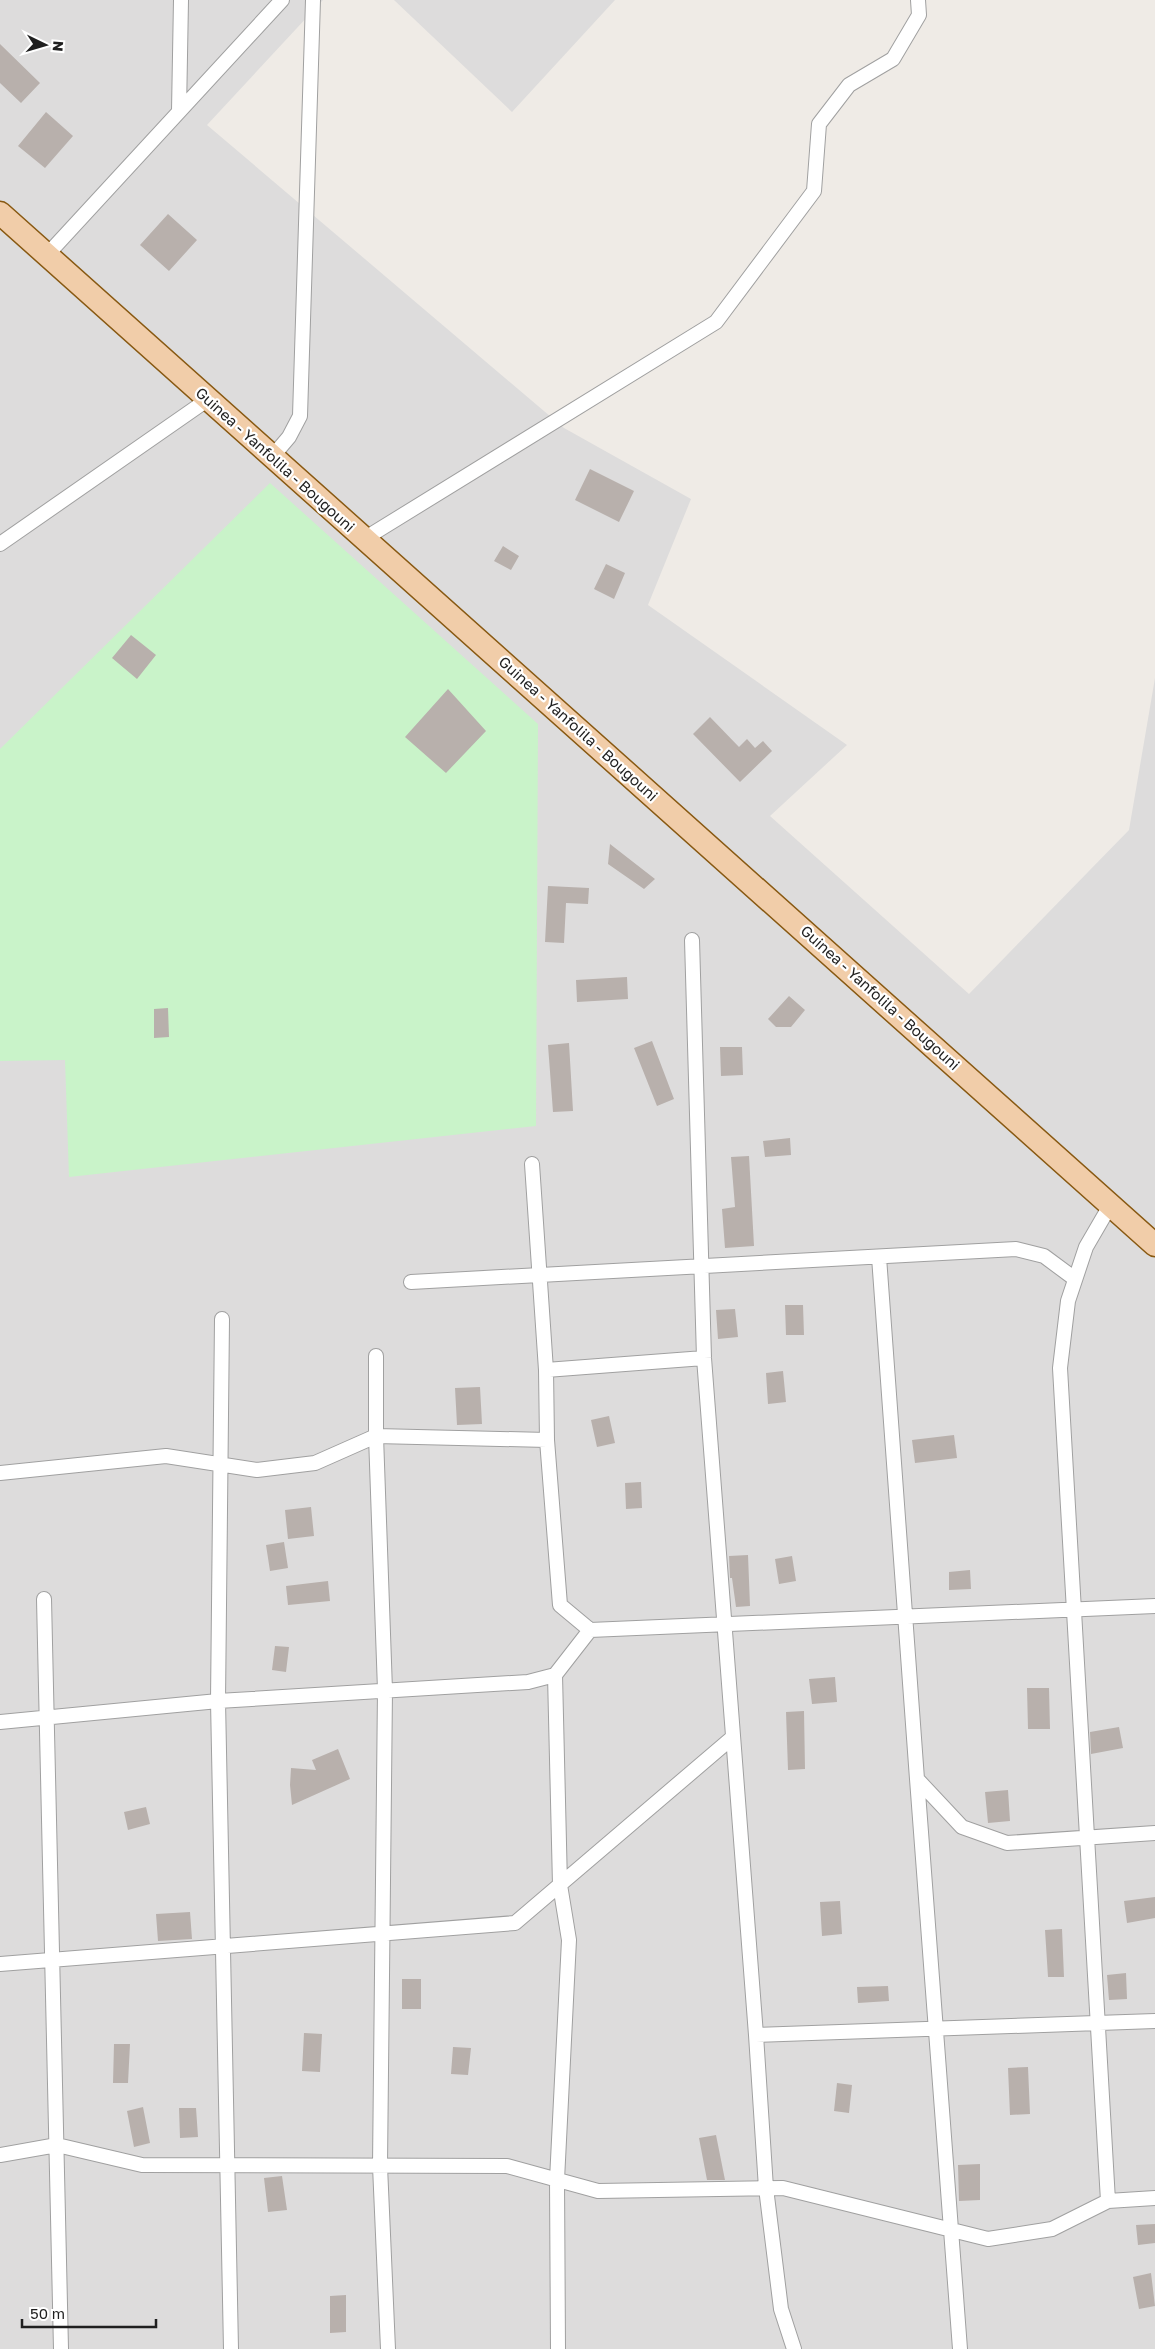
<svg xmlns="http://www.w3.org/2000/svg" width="1155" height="2349" viewBox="0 0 1155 2349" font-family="'Golos Text',sans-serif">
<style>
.residential{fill:#dddcdc}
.park{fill:#c9f3c9}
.building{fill:#b8b0ac}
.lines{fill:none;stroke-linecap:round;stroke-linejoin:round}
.street-casing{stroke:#a0a0a0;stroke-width:16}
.primary-casing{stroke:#885912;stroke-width:25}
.street{stroke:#fff;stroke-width:14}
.primary{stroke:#f1cda9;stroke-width:22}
.labels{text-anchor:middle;stroke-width:4.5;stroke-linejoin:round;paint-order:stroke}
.street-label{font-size:15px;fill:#1f1f1f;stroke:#fff}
</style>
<rect width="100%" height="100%" fill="#efebe6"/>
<path class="residential" d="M0,0H323L207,125L564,428L691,499L648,605L847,745L770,816L969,994L1129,830L1155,678V2349H0Z
M394,0H615L512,112Z"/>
<path class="park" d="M270,483L538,724L536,1126L69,1177L65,1060L0,1061V749Z"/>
<path class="building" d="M0,44L40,83L21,103L0,83Z
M46,112L73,136L45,168L18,146Z
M168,214L197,240L169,271L140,245Z
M590,469L634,491L619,522L575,500Z
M503,546L519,556L511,570L494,561Z
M606,564L625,573L614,599L594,589Z
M131,635L156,655L137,679L112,658Z
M448,689L486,731L446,773L405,737Z
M710,717L739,747L747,739L755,748L763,741L772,751L740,782L693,734Z
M610,844L655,879L644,889L608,864Z
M548,886L589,888L588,904L566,903L564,943L545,942Z
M627,977L628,999L577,1002L576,980Z
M789,996L805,1010L791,1027H776L768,1019Z
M168,1008L169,1037L154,1038V1009Z
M652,1041L674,1099L657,1106L634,1048Z
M569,1043L573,1111L553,1112L548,1045Z
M720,1047H742L743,1075L721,1076Z
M790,1138L791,1155L765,1157L763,1141Z
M749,1156L754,1246L725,1248L722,1209L735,1207L731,1157Z
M785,1305H803L804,1335H786Z
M735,1309L738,1337L718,1339L716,1310Z
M783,1371L786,1402L768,1404L766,1373Z
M480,1387L482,1424L457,1425L455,1388Z
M609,1416L615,1443L597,1447L591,1420Z
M954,1435L957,1458L915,1463L912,1440Z
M641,1482L642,1508L626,1509L625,1483Z
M311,1507L314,1536L288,1539L285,1510Z
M284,1542L288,1568L270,1571L266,1545Z
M748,1555L750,1606L736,1607L732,1578H730L729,1556Z
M792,1556L796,1581L779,1584L775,1559Z
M970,1570L971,1589L949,1590V1572Z
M328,1581L330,1601L288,1605L286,1586Z
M275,1646L289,1647L286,1672L272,1670Z
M835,1677L837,1702L812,1704L809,1679Z
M1027,1688H1049L1050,1729H1028Z
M804,1711L805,1769L788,1770L786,1712Z
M1119,1727L1123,1748L1091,1754L1090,1732Z
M338,1749L350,1779L292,1805L290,1785L291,1768L316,1770L312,1760Z
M1008,1790L1010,1821L988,1823L985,1792Z
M146,1807L150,1824L128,1830L124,1812Z
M1155,1897V1918L1127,1923L1124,1901Z
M840,1901L842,1934L822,1936L820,1902Z
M190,1912L192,1939L158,1941L156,1914Z
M1062,1929L1064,1977H1048L1045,1930Z
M1126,1973L1127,1999L1109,2000L1107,1975Z
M402,1979H421V2009H402Z
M888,1986L889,2001L858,2003L857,1987Z
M304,2033L322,2034L320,2072L302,2071Z
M114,2044H130L128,2083H113Z
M453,2047L471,2048L468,2075L451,2074Z
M1028,2067L1030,2114L1010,2115L1008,2068Z
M837,2083L852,2085L849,2113L834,2111Z
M143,2107L150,2143L134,2147L127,2111Z
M179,2108H196L198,2137L180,2138Z
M716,2135L725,2180H707L699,2138Z
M980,2164V2200L959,2201L958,2165Z
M282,2176L287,2210L268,2212L264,2178Z
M1155,2224V2243L1138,2245L1136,2225Z
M1151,2273L1155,2306L1139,2309L1133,2277Z
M346,2295V2332L330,2333V2296Z"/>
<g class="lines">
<defs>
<path id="street" d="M179,111L181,0
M47,255L282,0
M272,457L289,437L300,416L313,0
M364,539L716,322L814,191L819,124L849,85L893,59L919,15L918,0
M0,544L207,400
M692,940L704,1358L756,2035L766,2188L781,2309L794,2349
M532,1164L546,1370L547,1440L560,1605L590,1630
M879,1257L917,1779L962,1827L1007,1843L1155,1833
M411,1282L1016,1249L1044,1256L1075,1279
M222,1319L218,1701L231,2349
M376,1356V1436L385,1690L380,2166L388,2349
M546,1370L704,1358
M0,1473L166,1456L257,1470L315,1463L376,1436L547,1440
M44,1599L61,2349
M555,1675L560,1885L569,1940L557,2180L558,2349
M0,1722L218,1701L528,1682L555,1675L590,1630L1155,1606
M917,1779L960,2349
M0,1964L515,1923L733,1737
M756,2035L1155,2021
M0,2155L57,2145L142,2165L507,2166L598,2191L783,2188L988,2239L1052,2229L1108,2201L1155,2198
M1108,2201L1060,1368L1068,1301L1086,1247L1111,1204"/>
<path id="primary" d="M0,213L1155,1245"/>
</defs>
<use href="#street" class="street-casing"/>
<use href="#primary" class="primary-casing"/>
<use href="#street" class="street"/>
<use href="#primary" class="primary"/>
</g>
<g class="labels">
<g class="street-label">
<text transform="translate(275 460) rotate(42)" y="5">Guinea - Yanfolila - Bougouni</text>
<text transform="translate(578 729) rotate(42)" y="5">Guinea - Yanfolila - Bougouni</text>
<text transform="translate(880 998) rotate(42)" y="5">Guinea - Yanfolila - Bougouni</text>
</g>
</g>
<g transform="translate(45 45) rotate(95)" stroke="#ffffff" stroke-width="4" paint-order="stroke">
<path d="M0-4L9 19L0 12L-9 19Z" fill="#1f1f1f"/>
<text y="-8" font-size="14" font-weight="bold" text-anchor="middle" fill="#1f1f1f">N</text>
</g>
<path d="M22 2319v8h134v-8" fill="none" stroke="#1f1f1f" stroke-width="2.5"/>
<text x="30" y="2319" font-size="15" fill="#1f1f1f" stroke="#ffffff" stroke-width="4" paint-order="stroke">50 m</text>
</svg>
